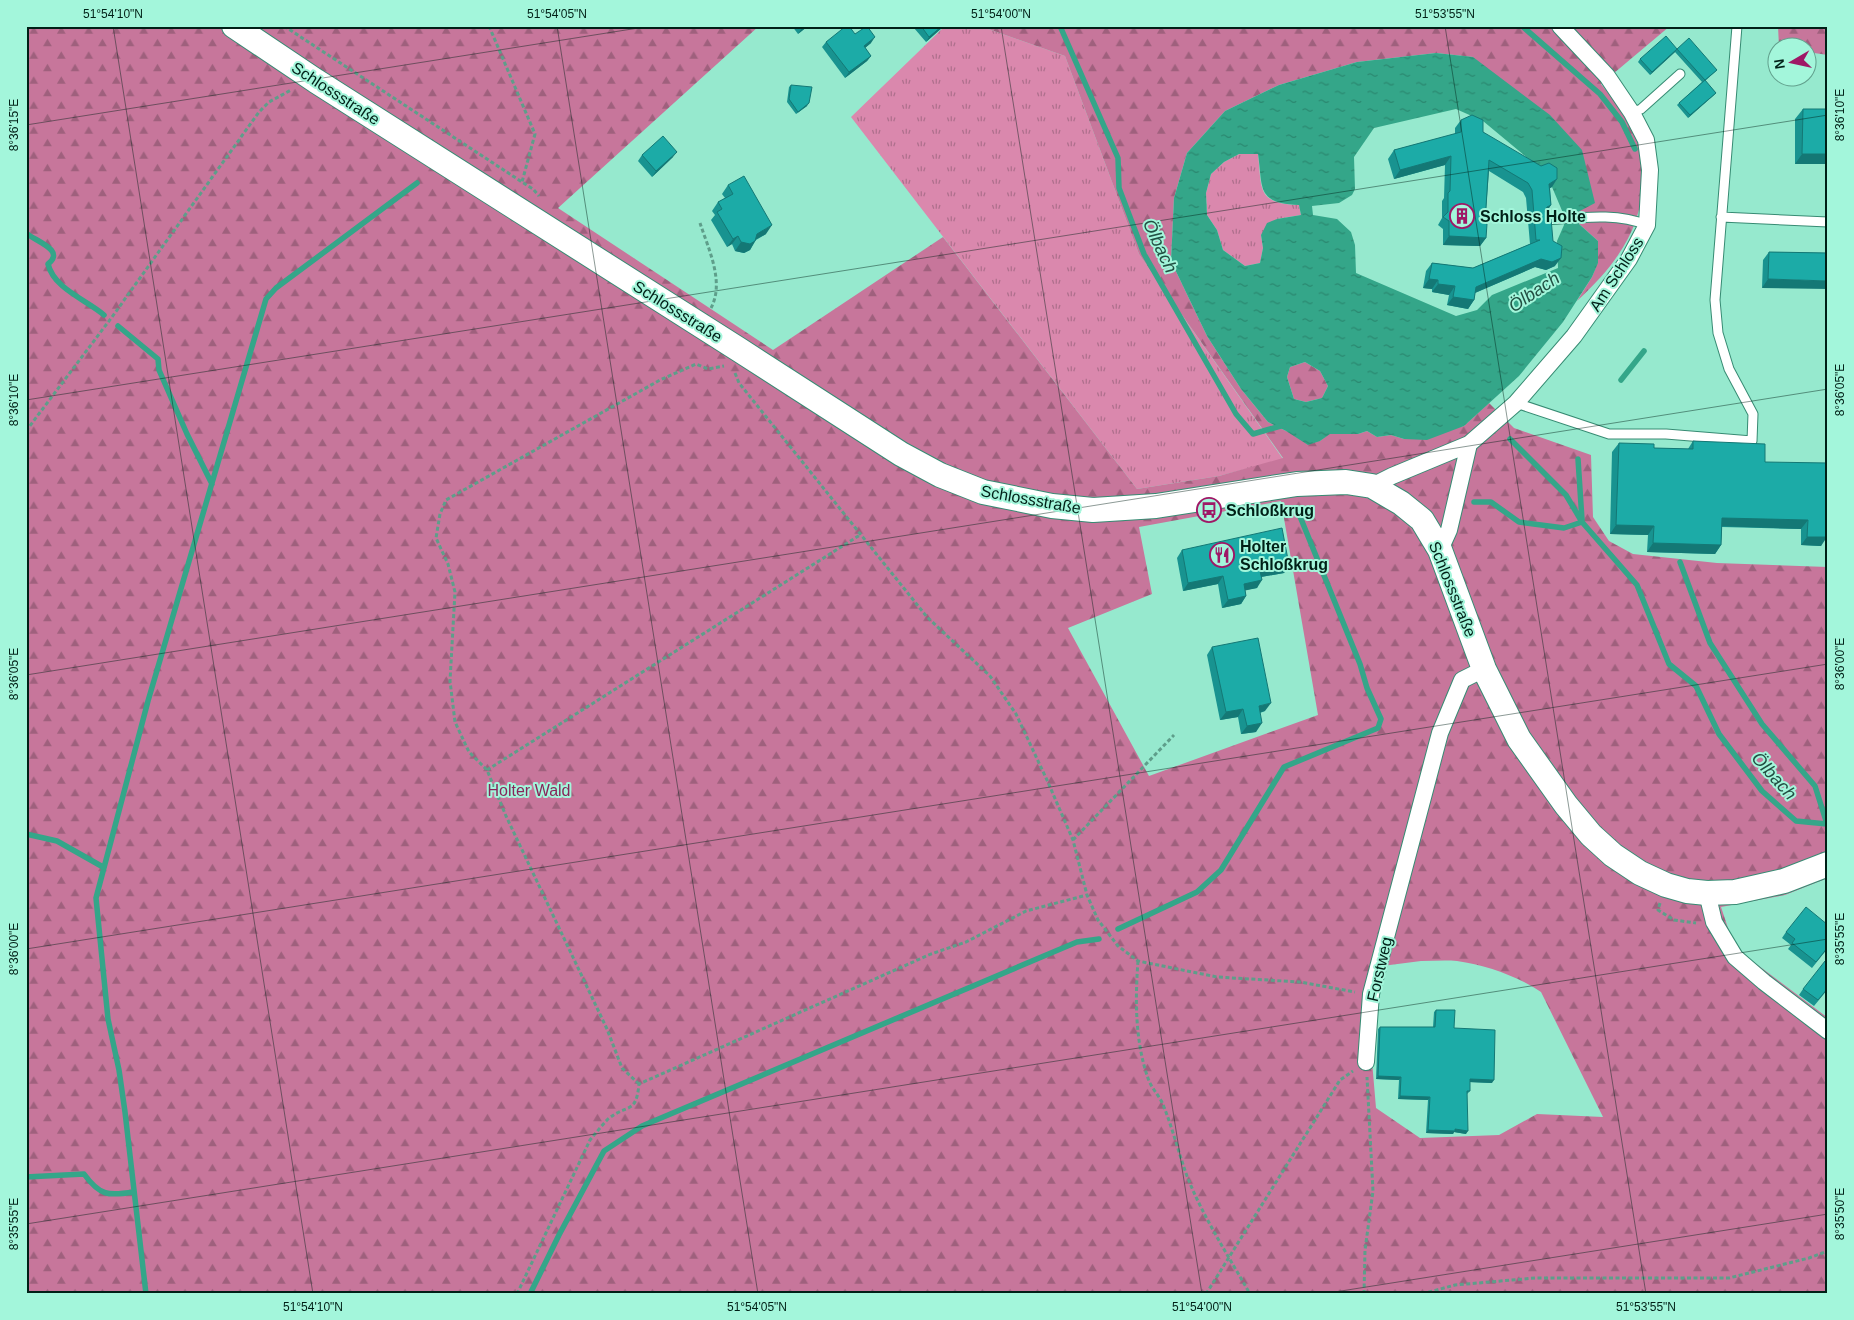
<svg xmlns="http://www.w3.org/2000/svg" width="1854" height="1320" viewBox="0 0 1854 1320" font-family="Arial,sans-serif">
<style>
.grass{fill:url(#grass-tufts)}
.forest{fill:url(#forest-firs);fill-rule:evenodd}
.water{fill:url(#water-ripples);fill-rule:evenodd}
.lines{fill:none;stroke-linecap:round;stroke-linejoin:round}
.stream{stroke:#34a689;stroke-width:5.5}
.lane-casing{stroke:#378b73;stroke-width:11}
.street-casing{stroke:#378b73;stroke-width:18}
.secondary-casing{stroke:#378b73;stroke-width:26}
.path{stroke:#5e9e8a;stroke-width:3;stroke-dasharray:4 2.5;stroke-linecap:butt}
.lane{stroke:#fff;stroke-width:9}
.street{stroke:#fff;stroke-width:16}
.secondary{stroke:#fff;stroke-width:24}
.wall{fill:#189390}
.shaded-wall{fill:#147875}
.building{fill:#1caba7;stroke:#147875}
.ticks{fill:none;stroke:#002017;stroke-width:1;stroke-opacity:0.45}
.labels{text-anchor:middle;stroke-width:4;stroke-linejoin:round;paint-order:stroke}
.street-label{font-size:16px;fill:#002017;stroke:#a3f6db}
.poi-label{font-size:16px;font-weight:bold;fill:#002017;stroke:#a3f6db;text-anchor:start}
.park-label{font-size:16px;fill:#87265a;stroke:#a3f6db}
.water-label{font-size:18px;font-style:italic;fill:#225043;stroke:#a3f6db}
.neatline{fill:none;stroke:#002017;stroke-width:2}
.ticks-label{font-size:12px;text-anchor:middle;fill:#002017}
</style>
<defs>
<pattern id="grass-tufts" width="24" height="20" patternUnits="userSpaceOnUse" patternTransform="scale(1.25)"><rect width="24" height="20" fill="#da88ad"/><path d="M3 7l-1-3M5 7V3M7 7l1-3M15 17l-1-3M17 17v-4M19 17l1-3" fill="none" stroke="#ae6f8c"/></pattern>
<pattern id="forest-firs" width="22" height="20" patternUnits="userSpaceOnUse" patternTransform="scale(1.25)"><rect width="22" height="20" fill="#c7769b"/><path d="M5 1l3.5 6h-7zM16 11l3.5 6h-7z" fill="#9f607d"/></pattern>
<pattern id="water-ripples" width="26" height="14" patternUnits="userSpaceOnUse" patternTransform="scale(1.25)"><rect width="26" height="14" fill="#34a689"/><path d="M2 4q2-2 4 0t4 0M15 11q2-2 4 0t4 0" fill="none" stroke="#2a876f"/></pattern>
</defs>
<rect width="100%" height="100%" fill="#96e9ce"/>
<path class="grass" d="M945,26H980L1065,56L1139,254L1283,459L1219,476L1137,489L851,117Z
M1239,154H1258C1262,188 1256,204 1299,205L1301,215L1277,219L1261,235L1263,248L1260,263L1245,266L1223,250L1217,230L1207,215L1206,193L1211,174L1224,162Z"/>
<path class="forest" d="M26,26H759L558,208L773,350L943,237L1137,489L1219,476L1283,458L1139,254L1065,56L980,26H1670L1601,84C1615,102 1631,121 1639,143C1641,149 1641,158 1642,165C1648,223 1617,264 1577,301L1592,277L1598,262V241L1579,224L1578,212L1473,57L1436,53L1357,62L1279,85L1225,111L1187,153L1174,198L1171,261L1207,336L1241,389L1268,422L1286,431L1320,441L1329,434H1358L1367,431L1377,437L1391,435L1404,439L1464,426L1489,403L1514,428L1591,455L1593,517L1609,541L1633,554L1717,563L1828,567V878L1785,895L1721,907L1731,937L1743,954L1828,1018V1294H26ZM1281,501L1318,715L1149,776L1068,628L1152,594L1139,527ZM1421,961C1433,961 1445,960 1457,961C1486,965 1517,976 1541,992L1603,1117L1537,1114L1499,1135L1420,1138L1376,1108L1372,1061L1375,1017L1382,966Z
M1778,26H1828V55L1807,52L1806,48L1779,47Z
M1305,362L1320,371L1328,386L1322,398L1306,402L1294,399L1287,377L1290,367Z"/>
<path class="water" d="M1436,53L1473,57L1550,115L1582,150L1595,203L1578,212L1579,224L1598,241V263L1592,277L1563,322L1519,376L1464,426L1427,440L1404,439L1391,435L1377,437L1367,431L1358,434H1330L1320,441L1308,445L1286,431L1268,422L1241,389L1207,336L1171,261L1174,198L1187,153L1225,111L1279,85L1357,62ZM1456,109L1483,121L1543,171L1551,177L1552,187L1563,213L1564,225L1557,241L1558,268L1492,295L1477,310L1456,316L1356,273L1355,245L1351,232L1337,219L1313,215L1312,206L1339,203L1352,195L1355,189L1354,157L1374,128ZM1239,154H1258C1263,188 1256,203 1299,205L1301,215L1277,219L1267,223L1261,235L1263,248L1260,263L1245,266L1223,250L1217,230L1207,215L1206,193L1211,174L1224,162ZM1305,362L1320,371L1328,386L1322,398L1306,402L1294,399L1287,377L1290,367Z"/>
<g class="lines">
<path class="stream" d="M1060,26L1118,158L1119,188L1144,254L1236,414L1253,434L1284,425
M1522,26L1600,94L1622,122L1635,149
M26,233C35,241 66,250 48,264C54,289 87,300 104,315
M118,326L158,359L159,370L187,434L212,484
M1621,380L1644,351
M1510,439L1566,495L1582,522
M1578,459L1582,520
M1474,502H1491L1519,522L1564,528L1582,522L1637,585L1669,664L1696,686L1719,734L1762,791L1796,821L1827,824L1815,786L1762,724L1710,643L1680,562
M26,834L57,841L103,867
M1118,929L1197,892L1221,870L1284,767L1378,728L1381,719L1367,688L1360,664L1299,514
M26,1177L84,1174C100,1196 108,1196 134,1192
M146,1294L125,1112L119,1070L108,1019L96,898L148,701L266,299L276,288L417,183
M530,1294L559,1235L604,1151L642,1126L1077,942L1099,939"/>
<defs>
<path id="lane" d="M1632,113L1641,109L1680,74
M1721,217L1828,222
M1545,220C1579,218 1615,212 1647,225
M1516,403L1609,434H1666L1752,441L1753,414L1729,369L1718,333L1715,300L1737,26"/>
<path id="street" d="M1372,486L1392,476L1469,444L1516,403L1574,336L1629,259L1647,225L1650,170L1646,140L1632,113L1607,76L1560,26
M1440,550L1449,530L1469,444
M1707,893L1714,922L1735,957L1764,982L1828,1031
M1366,1062L1371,994L1440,733L1462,680L1484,669"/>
<path id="secondary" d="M234,26L316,81L738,349L901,454L940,475L983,492L1052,506L1093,510L1156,506L1297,484L1346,482L1372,486L1401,503L1422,520L1440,550L1484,669L1519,739L1566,805L1591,835L1613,855L1640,873L1666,885L1687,891L1707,893L1735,892L1784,881L1828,864"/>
</defs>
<use href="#lane" class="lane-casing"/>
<use href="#street" class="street-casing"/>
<use href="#secondary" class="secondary-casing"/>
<path class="path" d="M284,26L522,182L533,189L539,196
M489,26L535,134L522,182
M700,223C708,248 725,282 711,308
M735,373L739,383L927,617L990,676L1016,714L1047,780L1073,840L1087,895L1098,920L1118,946L1138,961L1217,977L1300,982L1355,992
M26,431L112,317L259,112L269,102L291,90
M487,770L860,535
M1073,840L1174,735
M1660,903L1658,910L1674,920L1696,923
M1138,961C1135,1001 1135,1043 1149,1081C1153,1090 1161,1098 1164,1107C1173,1130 1179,1154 1187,1176C1202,1215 1229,1257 1250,1294
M639,1084L622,1068L607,1029L506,816L487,770L469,752L455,722L450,681L455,592L448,564L436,538L440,514L446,500L660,380L696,364L708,369L724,366
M517,1294L590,1140C596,1133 602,1125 608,1119C628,1103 636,1115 639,1084L931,954L966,942L1026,911L1087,895
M1206,1294L1340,1080L1353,1071
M1364,1294L1365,1250L1373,1191L1367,1077
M1422,1294L1455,1285L1535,1278H1729L1809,1258L1828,1251"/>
<use href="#lane" class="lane"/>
<use href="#street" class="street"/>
<use href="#secondary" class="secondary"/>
</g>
<path class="wall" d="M792,26H808L798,34Z
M915,26H944L926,42L914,28Z
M855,34L871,43L865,48L871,56L867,61L845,78L822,47L826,42Z
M1677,49L1717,70L1715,72L1705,81L1716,93L1714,95L1688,118L1677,105L1679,103L1702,82L1675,52L1650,75L1638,62L1640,59Z
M791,85L807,106L796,114L787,102L789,87Z
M1803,109H1828V164H1795V119Z
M1461,120L1483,132L1552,187L1550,188L1551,205L1545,213L1555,266L1546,270L1535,267L1475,293L1474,300L1468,309L1447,305L1449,295L1432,292V289L1423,288L1426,271L1432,263L1473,268L1530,244L1526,198L1523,192L1489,171L1485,223L1486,238L1480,246L1443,245V229L1438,225L1442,218V201L1444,198L1445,165L1394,179L1388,159L1394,150L1455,134V128Z
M642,155L673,157L652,177L638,161Z
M728,185L766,234L756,240L750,250L744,253L735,251L732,244L727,247L711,220L715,215L712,211L718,202L725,198L722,194Z
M1769,252L1828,253L1762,288L1763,260Z
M1693,441L1765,462L1828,530L1827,529L1821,546L1801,545V529L1722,527L1721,545L1715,554L1647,552L1648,535L1610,534L1612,452L1619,443L1654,448L1688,449Z
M1182,550L1289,565L1284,573L1261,577L1257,588L1245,590L1246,596L1241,604L1222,608L1218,584L1183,591L1177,558Z
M1212,647L1265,711L1260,713L1256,732L1241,734L1238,717L1220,720L1207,655Z
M1786,932L1828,948L1812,968L1788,949L1791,945L1782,938Z
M1828,964V989L1814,1006L1799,995L1803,989Z
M1436,1010L1454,1028L1492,1083L1470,1082V1091L1467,1094L1466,1134L1454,1132L1453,1134L1426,1133L1428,1100L1398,1099L1399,1080L1376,1079L1378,1029L1380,1027H1433L1434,1012Z"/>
<path class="shaded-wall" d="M805,26H808L798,34L802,28Z
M942,26H944L926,42L929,37Z
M875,37L871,43L860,52L864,46Z
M1677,49L1675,52L1650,75L1652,72Z
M871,56L867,61L845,78L849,72Z
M1716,93L1714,95L1688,118L1690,115Z
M809,103L807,106L796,114L798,112Z
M677,152L673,157L652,177L656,171Z
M1802,154H1828V164H1795Z
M1451,156L1445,165L1394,179L1400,170Z
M1557,179L1552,187L1543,192L1549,184Z
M1551,205L1545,214L1541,215L1547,207Z
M772,225L766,234L751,242L757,234Z
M738,236L732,244L727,247L733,239Z
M1449,236L1486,238L1480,246L1443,245Z
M755,241L750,250L744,253L735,251L741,242Z
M1561,258L1555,266L1546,270L1535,267L1470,295L1476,287L1541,259Z
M1429,279L1438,280L1432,289L1423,288Z
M1768,279L1828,281V289L1762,288Z
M1438,284L1455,286L1449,295L1432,292Z
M1453,297L1474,300L1468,309L1447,305Z
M1722,518L1808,520L1801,529L1716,526Z
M1616,525L1654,526L1648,535L1610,534Z
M1807,537H1827L1821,546L1801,545Z
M1653,543L1721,545L1715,554L1647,552Z
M1289,565L1284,573L1255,578L1260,571Z
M1223,576L1218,584L1183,591L1188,583Z
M1262,580L1257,588L1238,592L1244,584Z
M1246,596L1241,604L1222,608L1228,600Z
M1271,703L1265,711L1253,714L1259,706Z
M1243,709L1238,717L1220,720L1226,712Z
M1262,723L1256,732L1241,734L1247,726Z
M1378,1076L1401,1077L1399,1080L1376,1079Z
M1470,1079L1494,1080L1492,1083L1468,1082Z
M1400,1096L1430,1097L1428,1100L1398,1099Z
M1455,1129L1468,1131L1466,1134L1454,1132L1453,1134L1426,1133L1428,1130Z"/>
<path class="building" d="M846,26H849L855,34L867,26L875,37L864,46L871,56L849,72L826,42Z
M921,26H942L929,37Z
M1666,36L1677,49L1689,38L1717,70L1705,80L1677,49L1652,72L1640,59Z
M1705,80L1716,93L1690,115L1679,103Z
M791,85L812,87L809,103L798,112L789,99Z
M1803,109H1828V154H1802Z
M1472,115L1483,120V132L1541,166L1549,163L1557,168V179L1549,184L1551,205L1547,207L1545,211L1546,215L1551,218L1553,241L1562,246L1561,258L1552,262L1541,259L1476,287L1474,300L1453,297L1455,286L1438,284V280L1429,279L1432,263L1473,268L1540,240H1536L1532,190L1528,183L1489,160L1485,223L1487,224L1486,238L1449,236V221L1443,217L1448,212V193L1450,191L1451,156L1400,170L1394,150L1461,132V120Z
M663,136L677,152L656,171L642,155Z
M744,176L772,225L757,234L755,241L750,244L741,242L738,236L733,239L717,212L722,209L718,202L733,194L728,185Z
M1769,252L1828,253V281L1768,279Z
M1693,441L1765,444V462L1828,463V521L1827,520V537H1807L1808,520L1722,518L1721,545L1653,543L1654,526L1616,525L1619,443L1654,444V448L1693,449Z
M1282,528L1289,565L1260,571L1262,580L1244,584L1246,596L1228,600L1223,576L1188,583L1182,550Z
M1258,638L1271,703L1259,706L1262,723L1247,726L1243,709L1226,712L1212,647Z
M1806,907L1828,925V947L1816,962L1792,943L1795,939L1786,932Z
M1825,961L1828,964V988L1818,1000L1803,989Z
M1436,1010H1455L1454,1028L1495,1030L1494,1080L1470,1079V1091H1467L1468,1131L1455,1129V1131L1428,1130L1430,1097L1400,1096L1401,1077L1378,1076L1380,1027H1435Z"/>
<path class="ticks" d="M113,26L313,1294M557,26L758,1294M1001,26L1202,1294M1445,26L1646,1294M26,125L651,26M26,400L1828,115M26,675L1828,389M26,949L1828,664M26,1224L1828,939M1322,1294L1828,1214"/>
<defs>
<symbol id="building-ring" viewBox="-11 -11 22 22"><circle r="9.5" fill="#a3f6db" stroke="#9f1766" stroke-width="1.5"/><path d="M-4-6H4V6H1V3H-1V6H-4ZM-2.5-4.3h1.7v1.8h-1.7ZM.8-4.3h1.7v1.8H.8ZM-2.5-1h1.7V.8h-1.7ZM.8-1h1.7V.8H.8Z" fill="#9f1766"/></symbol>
<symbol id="bus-ring" viewBox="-11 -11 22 22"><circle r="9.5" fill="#a3f6db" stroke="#9f1766" stroke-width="1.5"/><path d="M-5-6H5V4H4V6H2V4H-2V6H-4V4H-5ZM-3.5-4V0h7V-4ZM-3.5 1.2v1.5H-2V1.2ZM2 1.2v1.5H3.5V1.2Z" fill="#9f1766"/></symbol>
<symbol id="restaurant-ring" viewBox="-11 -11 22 22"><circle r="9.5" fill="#a3f6db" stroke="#9f1766" stroke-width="1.5"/><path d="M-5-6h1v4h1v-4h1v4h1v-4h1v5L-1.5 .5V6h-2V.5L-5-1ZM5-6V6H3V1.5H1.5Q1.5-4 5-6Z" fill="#9f1766"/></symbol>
</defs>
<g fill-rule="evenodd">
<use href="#building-ring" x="1448" y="202" width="28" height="28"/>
<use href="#bus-ring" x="1195" y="496" width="28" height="28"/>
<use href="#restaurant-ring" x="1208" y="541" width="28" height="28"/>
</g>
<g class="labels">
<g class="street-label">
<text transform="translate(336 93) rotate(33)" y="6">Schlossstraße</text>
<text transform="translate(1616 274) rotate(-57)" y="6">Am Schloss</text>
<text transform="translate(678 311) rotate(32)" y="6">Schlossstraße</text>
<text transform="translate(1031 499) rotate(10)" y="6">Schlossstraße</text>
<text transform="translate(1453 589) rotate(68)" y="6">Schlossstraße</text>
<text transform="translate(1379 969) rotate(-77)" y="6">Forstweg</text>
</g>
<g class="poi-label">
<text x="1480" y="222">Schloss Holte</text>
<text x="1226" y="516">Schloßkrug</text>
<text x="1240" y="552">Holter<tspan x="1240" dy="18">Schloßkrug</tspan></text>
</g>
<g class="park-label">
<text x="529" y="796">Holter Wald</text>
</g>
<g class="water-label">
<text transform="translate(1160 246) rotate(65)" y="6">Ölbach</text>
<text transform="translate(1534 292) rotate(-34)" y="6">Ölbach</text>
<text transform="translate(1774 776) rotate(48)" y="6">Ölbach</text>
</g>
</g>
<rect width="1854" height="1320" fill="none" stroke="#a3f6db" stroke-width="55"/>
<g transform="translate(1792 62) rotate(261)"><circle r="24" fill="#a3f6db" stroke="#62a08d"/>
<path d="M0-4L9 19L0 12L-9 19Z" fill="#9f1766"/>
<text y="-8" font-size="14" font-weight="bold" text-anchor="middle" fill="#002017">N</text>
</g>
<rect x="28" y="28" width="1798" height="1264" class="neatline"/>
<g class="ticks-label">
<text x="113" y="18">51°54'10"N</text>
<text x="557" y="18">51°54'05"N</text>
<text x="1001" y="18">51°54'00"N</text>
<text x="1445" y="18">51°53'55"N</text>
<text transform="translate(1840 115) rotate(-90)" y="4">8°36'10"E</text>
<text transform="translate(14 125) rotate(-90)" y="4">8°36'15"E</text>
<text transform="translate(1840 390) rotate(-90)" y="4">8°36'05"E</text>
<text transform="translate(14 400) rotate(-90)" y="4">8°36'10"E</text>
<text transform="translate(1840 664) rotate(-90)" y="4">8°36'00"E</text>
<text transform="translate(14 674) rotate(-90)" y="4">8°36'05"E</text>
<text transform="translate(1840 939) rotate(-90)" y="4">8°35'55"E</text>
<text transform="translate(14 949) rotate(-90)" y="4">8°36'00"E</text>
<text transform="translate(1840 1214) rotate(-90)" y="4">8°35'50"E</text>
<text transform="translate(14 1224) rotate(-90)" y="4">8°35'55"E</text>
<text x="313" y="1311">51°54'10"N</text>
<text x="757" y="1311">51°54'05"N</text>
<text x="1202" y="1311">51°54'00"N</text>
<text x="1646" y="1311">51°53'55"N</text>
</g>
</svg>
